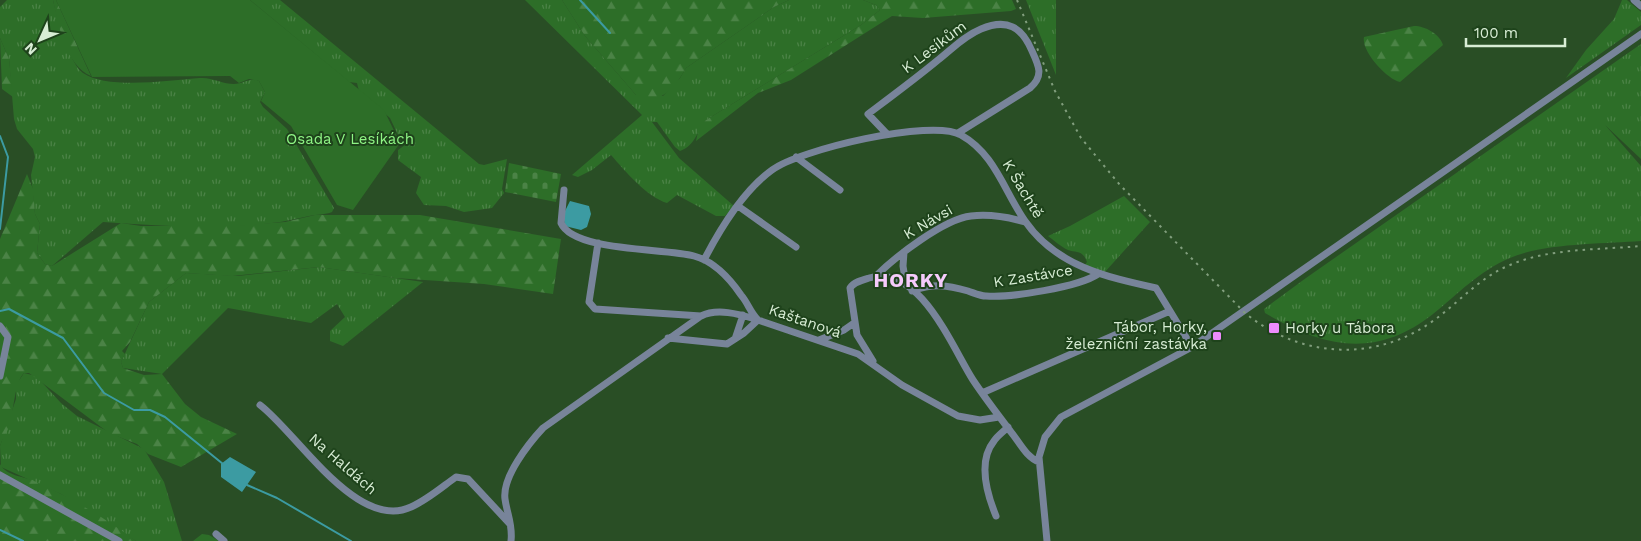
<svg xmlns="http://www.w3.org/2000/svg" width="1641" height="541" viewBox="0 0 1641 541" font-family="'Work Sans',sans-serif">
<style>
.grass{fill:url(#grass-tufts)}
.forest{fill:url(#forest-firs)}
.cemetery{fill:url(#cemetery-stones)}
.garden{fill:#2d6e28}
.water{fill:#3c9ba2}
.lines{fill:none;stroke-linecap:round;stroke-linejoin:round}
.stream{stroke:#3c9ba2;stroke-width:2}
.minor{stroke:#78849a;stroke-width:7}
.rail{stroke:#819e7d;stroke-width:2;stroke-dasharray:2.5 5;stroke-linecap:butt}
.poi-dot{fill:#ec8cfb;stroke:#1e431b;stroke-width:2}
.labels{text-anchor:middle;stroke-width:4;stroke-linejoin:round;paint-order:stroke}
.street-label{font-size:15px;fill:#d8edd5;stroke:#1e431b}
.park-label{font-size:15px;fill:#8ff585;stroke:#1e431b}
.poi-label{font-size:15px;fill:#d8edd5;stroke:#1e431b;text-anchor:end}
.district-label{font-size:20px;font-weight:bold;letter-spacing:1px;fill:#f6cbfc;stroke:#1e431b}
</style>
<defs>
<pattern id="grass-tufts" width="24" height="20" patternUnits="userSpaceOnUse" patternTransform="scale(1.25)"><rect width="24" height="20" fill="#2d6e28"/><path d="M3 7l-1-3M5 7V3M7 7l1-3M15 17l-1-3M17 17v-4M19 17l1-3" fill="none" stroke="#4b8346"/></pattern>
<pattern id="forest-firs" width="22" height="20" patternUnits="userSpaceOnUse" patternTransform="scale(1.25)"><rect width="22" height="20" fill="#2d6e28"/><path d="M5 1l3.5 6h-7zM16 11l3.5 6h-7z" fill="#4b8346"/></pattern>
<pattern id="cemetery-stones" width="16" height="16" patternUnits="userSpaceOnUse" patternTransform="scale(1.25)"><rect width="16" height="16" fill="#2d6e28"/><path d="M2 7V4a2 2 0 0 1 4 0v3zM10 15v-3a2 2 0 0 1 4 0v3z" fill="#4b8346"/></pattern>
</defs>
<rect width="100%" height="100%" fill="#294e25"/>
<path class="grass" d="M7,0H53C57,17 69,63 83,73C107,90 172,80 200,78C211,77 223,84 234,84C244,84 249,77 259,81L265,92L260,102L263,107L287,129L334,208L332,212C325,215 317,214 309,216C242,233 171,226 103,222L52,266L45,264L37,253L40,224L35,214L31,175L35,157L33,149L17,129L14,119L9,59L0,38V7Z
M250,0H280L479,164L484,165L507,159L502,189L504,193L492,208L464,212L446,206L424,205L416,193L421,177L398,160V150L405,145L399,137L390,118L359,91L357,83L349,82Z
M525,0H562L585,36L636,95L663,96L680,78L686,68L774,7L789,0H863L876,5L880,10L861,25L706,120C696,132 696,145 680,151L675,147L657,122H652L679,158L734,206L725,216H716L677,195L667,203C647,197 625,171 611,155L592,170L578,177L572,175L642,115Z
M1026,0H1056V75Z
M1622,0H1627L1641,12V25L1566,78L1586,50L1614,19Z
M1641,44V159L1605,125L1641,166V241C1603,244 1543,243 1510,258C1479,271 1458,294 1433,314C1376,359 1324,348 1265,313L1264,309L1306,278Z
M1124,196L1150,222L1104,273L1085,265L1087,262C1083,250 1077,253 1068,250C1061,247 1054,240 1048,236L1070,226Z
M319,267L423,282L343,346L330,341V331L345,317L337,304L311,323L228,308L162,374L123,368L121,362L149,302L186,273L238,276Z
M24,373L36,376L61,403L77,416L144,449L164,482L182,541H136L61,494L1,467L0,446L16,399V385Z
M202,534L209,535L219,541H193Z"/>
<path class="forest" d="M53,0H56L91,76C66,66 58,24 53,0Z
M562,0H789L774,7L686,68C677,84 664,101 644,101L636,95L585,36Z
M863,0H1012L1016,9L1011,11L923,18L892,16L791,80L758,93L696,141L699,127L706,120L861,25L880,10L876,5Z
M1414,26C1425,26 1440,34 1443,45L1400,82C1387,79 1361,51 1364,37Z
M0,38L9,59L13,97L2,89Z
M27,174L33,189L35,214L40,224L37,253L45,264L52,266L121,223L141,226H232L285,222L315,215H420L561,239L553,294L484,284L395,278L319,267L232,276L186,273L149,302L130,342L122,351L125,354L121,362L123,368L144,375L162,374L185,404L201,417L237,434L181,467L148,454L137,444L109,433L29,373H24C14,383 14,412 9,427C6,434 2,439 0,446V239Z
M0,464C6,476 23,476 34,481C70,497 105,518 136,541H0Z"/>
<path class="cemetery" d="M509,163L561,174L556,202L505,192Z"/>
<path class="garden" d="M56,0H250L384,110L400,143L353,210L337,205L291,126L261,101L265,92L259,81L249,79L239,83L230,76L92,77Z"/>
<path class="water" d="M570,201L589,206L591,214L587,227L581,230L565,226L563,215Z
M230,457L256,472L242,492L221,477V464Z"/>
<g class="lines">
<path class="stream" d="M580,0L610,33
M0,136L8,157L0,229
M0,311L9,309L63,338L104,393L134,410H150L165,417L223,464
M247,485L277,498L351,541
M0,530L23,541"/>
<path class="minor" d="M1634,0L1641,6
M887,134L868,114C892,96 915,79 938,60C952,49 964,36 981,29C1007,18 1022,27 1032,51C1039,66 1044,76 1030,88L958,133
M796,157L840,190
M564,190L561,223C574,252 665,248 694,256C713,261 730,279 741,295C748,303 750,312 758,320L858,354L902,385L958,416L980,420L999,417
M738,206L796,247
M598,243L589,302L595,309L701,316
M904,252L903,266L906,285
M704,260C720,229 743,191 772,170C798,150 932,118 961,135C995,154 1004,191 1025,221C1056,266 1106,277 1156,288L1192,347
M876,276C895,257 944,219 971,216C988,214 1008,217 1025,222
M912,291C933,283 947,285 968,291C974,293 980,296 986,296C1010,298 1079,287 1098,274
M0,326L8,337L0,376
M668,338L727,344L744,333L758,320
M735,339L743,315
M819,340L844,330L854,323
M873,361L857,335L850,288C854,282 862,280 869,278C919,263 952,347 973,380C985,398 998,415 1011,432C1020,443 1026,457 1039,462
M982,393L1170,311
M260,405C297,433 357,532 411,507C427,500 442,487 456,477L468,479L510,524
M0,475L119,541
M996,516C987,494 977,462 994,441C997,436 1003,432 1008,427
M216,534L224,541
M511,541C513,525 507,514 505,499C502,477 529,443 543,428L701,316C717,308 739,314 755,319
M1047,541L1039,457L1045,437L1061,417L1192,347L1641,34"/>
<path class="rail" d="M1017,0L1055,91L1081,138L1120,185L1244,312C1297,357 1372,363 1430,323C1458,304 1478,278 1510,265C1549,248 1599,250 1641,246"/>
</g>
<g class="poi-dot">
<rect x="1268" y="322" width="12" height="12" rx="2.5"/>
<rect x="1212" y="331" width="10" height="10" rx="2.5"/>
</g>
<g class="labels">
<g class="street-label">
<text transform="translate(934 47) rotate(-37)" y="5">K Lesíkům</text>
<text transform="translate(1023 189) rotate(59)" y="5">K Šachtě</text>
<text transform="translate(928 222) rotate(-30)" y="5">K Návsi</text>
<text transform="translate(1033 276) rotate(-9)" y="5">K Zastávce</text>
<text transform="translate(805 321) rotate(19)" y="5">Kaštanová</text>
<text transform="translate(343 464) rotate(41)" y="5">Na Haldách</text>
</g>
<g class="park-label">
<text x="350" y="144">Osada V Lesíkách</text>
</g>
<g class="poi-label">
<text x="1207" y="332">Tábor, Horky,<tspan x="1207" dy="17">železniční zastávka</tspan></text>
<text x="1285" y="333" text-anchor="start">Horky u Tábora</text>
</g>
<g class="district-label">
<text x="911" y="287">HORKY</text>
</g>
</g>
<g transform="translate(40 40) rotate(226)" stroke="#1e431b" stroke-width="4" paint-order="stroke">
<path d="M0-4L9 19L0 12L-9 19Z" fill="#d8edd5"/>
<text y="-8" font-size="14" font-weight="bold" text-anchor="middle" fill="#d8edd5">N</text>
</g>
<path d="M1466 38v8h99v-8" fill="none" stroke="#d8edd5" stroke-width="2.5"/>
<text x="1474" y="38" font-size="15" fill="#d8edd5" stroke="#1e431b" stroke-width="4" paint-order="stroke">100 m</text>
</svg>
